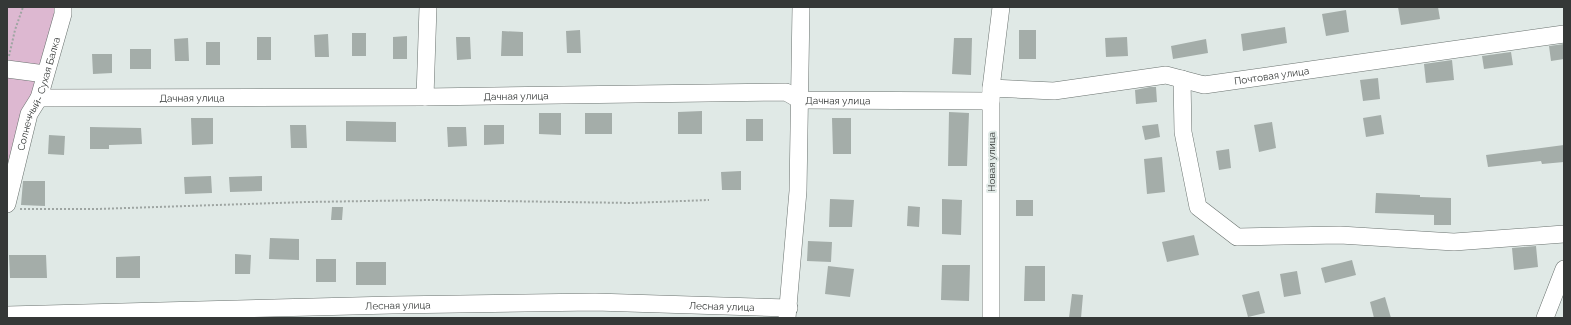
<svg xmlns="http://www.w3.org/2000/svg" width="1571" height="325" viewBox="0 0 1571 325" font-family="Raleway,sans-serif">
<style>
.green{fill:#ddb8d1}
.building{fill:#a4ada9}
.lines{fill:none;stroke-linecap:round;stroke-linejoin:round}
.minor-casing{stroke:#6a726f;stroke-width:18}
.path{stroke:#9ea5a2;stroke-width:2;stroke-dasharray:2 2;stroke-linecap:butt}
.minor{stroke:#fff;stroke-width:17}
.labels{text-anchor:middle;stroke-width:4;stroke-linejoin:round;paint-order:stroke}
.street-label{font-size:10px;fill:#353837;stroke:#e0e9e6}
</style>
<rect width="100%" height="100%" fill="#e0e9e6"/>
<path class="green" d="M7,7H63L7,198Z"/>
<path class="building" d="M1398,7H1438L1440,19L1401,25Z
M1346,10L1349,32L1326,36L1322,14Z
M1285,27L1287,43L1243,51L1241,34Z
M580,30L581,53H567L566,31Z
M1019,30H1036V59H1019Z
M502,31L523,32V56H501Z
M352,33H366V56H352Z
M328,34L329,57H315L314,35Z
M407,36V59H393V37Z
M257,37H271V60H257Z
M456,37H470L471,59L457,60Z
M1127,37L1128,56L1106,57L1105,38Z
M188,38L189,61H175L174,39Z
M954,38H972L971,75L952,74Z
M1206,39L1208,53L1173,59L1171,46Z
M206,42H220V65H206Z
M1564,44V59L1551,61L1549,46Z
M130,49H151V69H130Z
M1511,52L1513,65L1484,69L1482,56Z
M92,54H112V73L93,74Z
M1452,60L1454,80L1426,83L1424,64Z
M1378,78L1380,99L1363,101L1360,80Z
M1150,87H1156L1157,102L1136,104L1135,90Z
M702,111V134H678V112Z
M949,112L969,113L967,166H948Z
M539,113H561V135L539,134Z
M585,113H612V134H585Z
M1381,115L1384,134L1366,137L1363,118Z
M191,118H213V144L192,145Z
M832,118H851V154H833Z
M746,119H763V141H746Z
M346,121L396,122V142L346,141Z
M1272,122L1276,148L1259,152L1254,125Z
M1158,124L1160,137L1145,140L1142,126Z
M290,125H306L307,148H291Z
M484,125H504V144L484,145Z
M90,127L141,128L142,144L109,145V149H90Z
M447,127H466L467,146L448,147Z
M49,135L65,136L64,155L48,154Z
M1564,145V162L1542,164L1541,161L1488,167L1486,155Z
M1229,149L1231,168L1219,170L1216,151Z
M1162,157L1165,192L1147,194L1144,159Z
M741,171V190H722L721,172Z
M211,176L212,193L185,194L184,177Z
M262,176V191L230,192L229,177Z
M23,181H45V206L21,205Z
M1376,193L1420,195V197L1451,198V225H1434V215L1375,213Z
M830,199L854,200L852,227H829Z
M942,199L962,200L961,235L942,234Z
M1016,200H1033V216H1016Z
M908,206L920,207L919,227L907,226Z
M332,207H343L342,220H331Z
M1194,235L1199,255L1167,262L1162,242Z
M270,238L299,239V260L269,259Z
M808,241L832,242L831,262L807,261Z
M1536,246L1538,267L1514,270L1512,248Z
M235,254L251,255L250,274H235Z
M9,255H46L47,278H10Z
M140,256V278H116V257Z
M316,259H336V282H316Z
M1352,260L1356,275L1325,283L1321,268Z
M356,262H386V285H356Z
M942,265H970L969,301L941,300Z
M828,266L854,269L850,297L825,294Z
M1025,266H1045V301H1024Z
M1297,271L1301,294L1284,297L1280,274Z
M1259,291L1265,313L1248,317L1242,295Z
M1072,294L1083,295L1081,318H1069Z
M1385,297L1391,318H1374L1370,302Z"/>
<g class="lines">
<defs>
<g id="minor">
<path d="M7,69L45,74"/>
<path d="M1182,79L1183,132L1198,207L1237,237L1340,235L1454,242L1564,234"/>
<path d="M425,97L428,7"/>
<path id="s1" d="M39,98L425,97L786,92L800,100L991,101V88L1054,91L1166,75L1204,85L1564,34"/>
<path id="s2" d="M7,204L29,114L39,98L63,14V7"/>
<path id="s3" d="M7,315L392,305L595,302L789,308"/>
<path d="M787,318L798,191L801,7"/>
<path d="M991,318V88L1001,7"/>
<path d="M1545,318L1564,269"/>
</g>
</defs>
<use href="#minor" class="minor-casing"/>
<path class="path" d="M9,56L15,30L23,7
M20,209H97L307,202L431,200L631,203L709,200"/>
<use href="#minor" class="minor"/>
</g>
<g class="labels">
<g class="street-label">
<text dy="4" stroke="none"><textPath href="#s1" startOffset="1251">Почтовая улица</textPath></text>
<text dy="4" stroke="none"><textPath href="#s2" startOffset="115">Солнечный- Сухая Балка</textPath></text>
<text dy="4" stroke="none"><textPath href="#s1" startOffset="477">Дачная улица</textPath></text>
<text dy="4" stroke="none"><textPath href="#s1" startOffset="153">Дачная улица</textPath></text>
<text dy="4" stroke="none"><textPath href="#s1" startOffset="801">Дачная улица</textPath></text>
<text transform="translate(991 162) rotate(-90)" y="4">Новая улица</text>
<text dy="4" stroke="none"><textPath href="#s3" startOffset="391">Лесная улица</textPath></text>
<text dy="4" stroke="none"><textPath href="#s3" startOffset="715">Лесная улица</textPath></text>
</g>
</g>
<rect width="1571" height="325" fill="none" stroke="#353837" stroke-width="16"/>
</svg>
